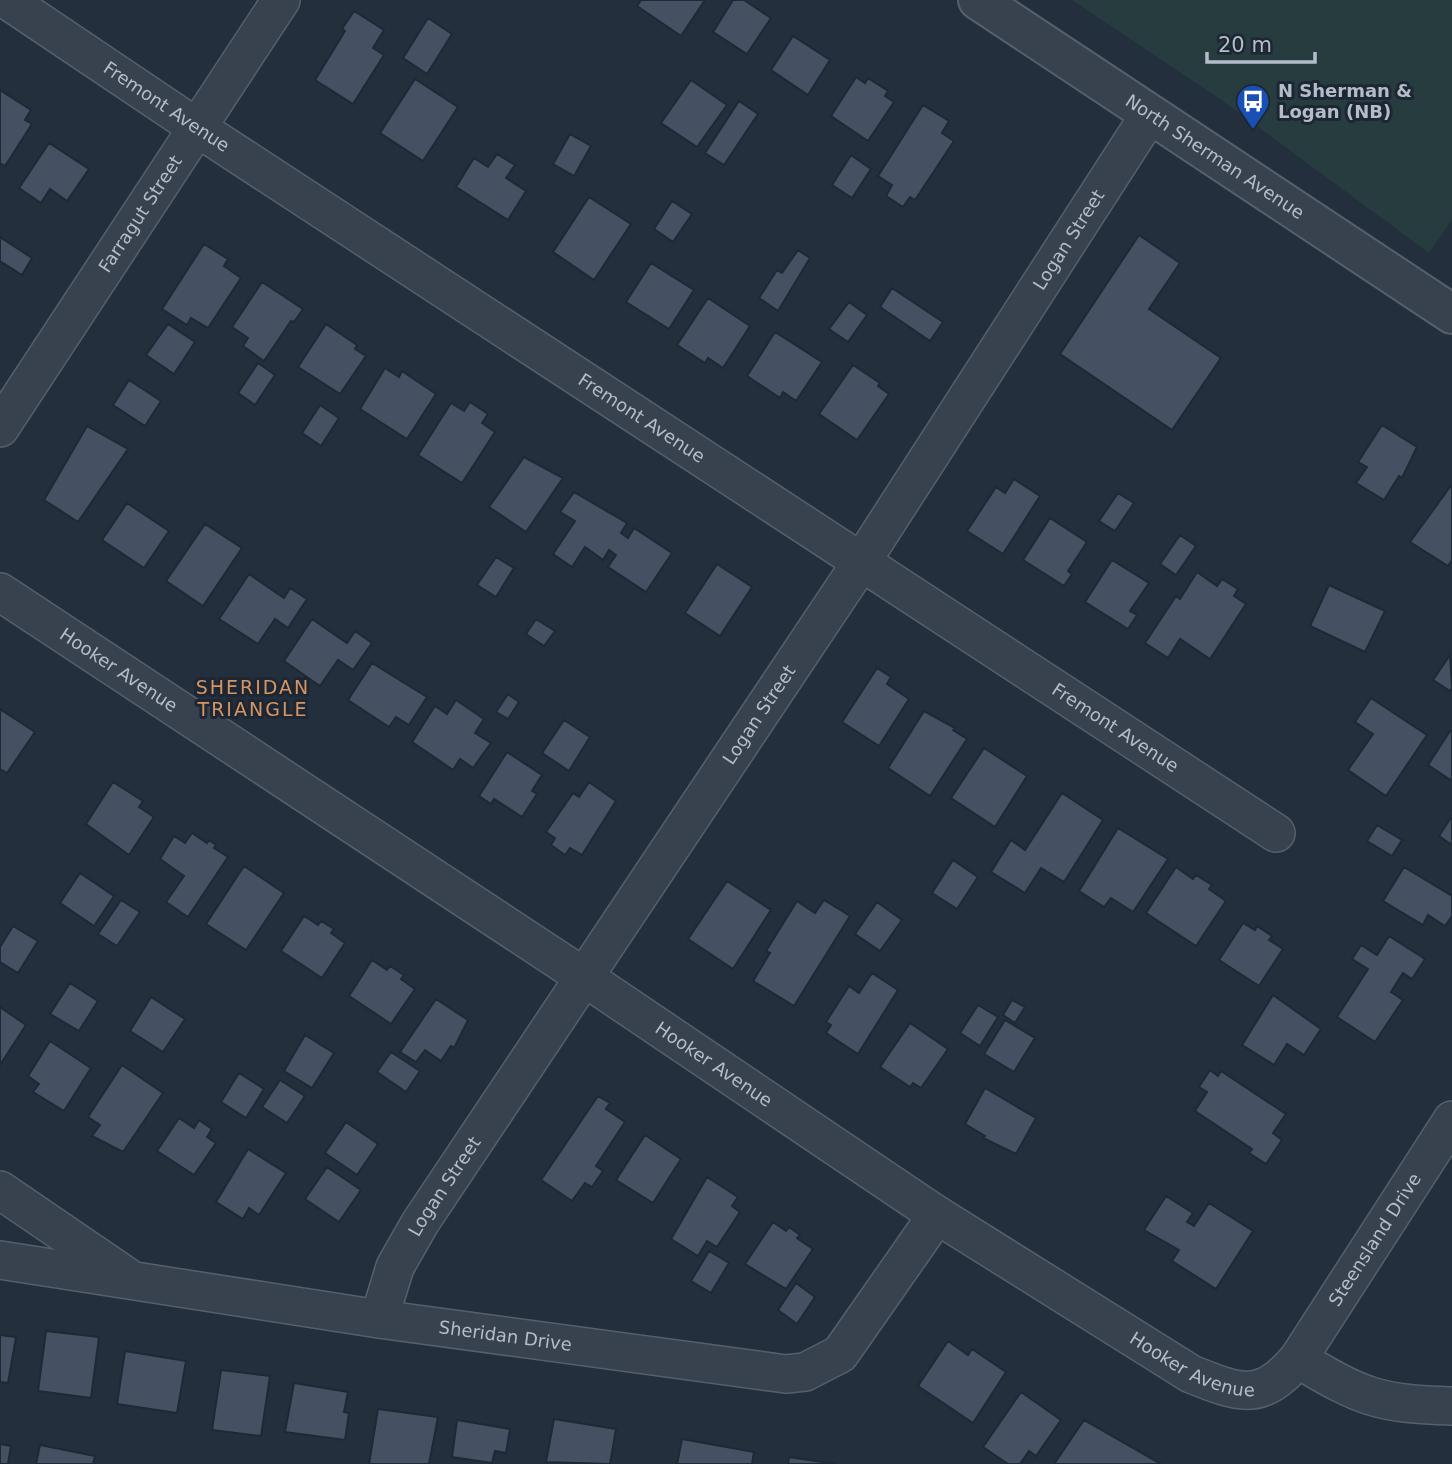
<svg xmlns="http://www.w3.org/2000/svg" width="1452" height="1464" viewBox="0 0 1452 1464" font-family="'DejaVu Sans',sans-serif">
<style>
.green{fill:#263c3f}
.building{fill:#455162;stroke:#1f2835;stroke-width:2}
.lines{fill:none;stroke-linecap:round;stroke-linejoin:round}
.minor-casing{stroke:#565f6c;stroke-width:40}
.tertiary-casing{stroke:#565f6c;stroke-width:42}
.minor{stroke:#38414e;stroke-width:37}
.tertiary{stroke:#38414e;stroke-width:38}
.labels{text-anchor:middle;stroke-width:6;stroke-linejoin:round;paint-order:stroke}
.poi-label{font-size:18px;font-weight:bold;fill:#b4bcc9;stroke:#1d2633;text-anchor:start}
.street-label{font-size:18px;fill:#b4bcc9;stroke:#1d2633}
.neighbourhood-label{font-size:19px;letter-spacing:2px;fill:#d59563;stroke:#1d2633}
</style>
<rect width="100%" height="100%" fill="#242f3e"/>
<path class="green" d="M1072,0H1452V219L1429,253L1220,99Z"/>
<path class="building" d="M641,0H705L681,36L637,6Z
M733,0H744L771,18L747,54L713,32Z
M354,11L384,30L373,48L384,55L353,104L315,80L345,31L342,29Z
M428,18L452,34L427,74L403,58Z
M793,36L830,60L808,95L771,70Z
M856,77L865,83L868,78L888,91L885,96L894,102L868,141L831,116Z
M415,79L458,107L423,161L380,133Z
M691,80L727,105L697,147L661,123Z
M0,90L31,110L25,120L32,124L5,166L0,163Z
M739,101L758,114L724,165L705,153Z
M923,105L949,121L942,133L954,141L915,200L910,197L903,207L886,196L892,185L878,176Z
M570,134L591,146L574,176L553,164Z
M49,143L89,169L67,201L50,189L41,203L19,188Z
M497,154L515,165L506,178L526,191L508,220L456,187L474,158L488,167Z
M851,155L871,169L852,198L832,185Z
M589,197L631,224L594,280L553,252Z
M672,201L692,214L673,242L654,229Z
M1139,235L1180,263L1149,309L1221,358L1172,430L1060,354Z
M0,237L32,258L22,275L0,261Z
M204,244L228,259L224,266L241,278L208,328L191,318L187,325L162,309Z
M798,250L810,258L778,311L759,298L777,270L782,273Z
M651,263L694,290L669,329L626,302Z
M262,282L303,309L294,322L291,321L264,361L243,346L248,338L232,327Z
M892,288L943,322L930,341L880,307Z
M708,298L750,326L723,368L708,358L705,363L677,345Z
M849,302L867,315L848,342L829,329Z
M168,324L195,342L174,374L146,355Z
M326,324L357,345L355,349L366,356L340,394L298,367Z
M775,332L822,362L796,401L783,392L780,398L747,376Z
M258,363L275,375L255,405L238,393Z
M853,365L880,383L878,386L889,394L857,440L819,414Z
M385,368L399,377L402,371L436,394L407,439L360,409Z
M129,380L161,401L145,426L113,405Z
M470,402L488,414L482,423L495,432L462,483L418,455L451,403L464,411Z
M320,405L339,418L321,446L302,433Z
M1382,425L1417,447L1402,478L1399,476L1384,500L1356,483L1367,467L1358,462Z
M87,426L128,449L78,522L44,500Z
M524,457L563,478L526,532L489,507Z
M1014,479L1040,496L1003,554L967,531L996,487L1005,493Z
M1452,484V560L1448,566L1410,542Z
M574,492L627,523L621,533L628,538L634,528L672,553L646,592L608,567L616,555L609,550L603,560L585,547L572,567L553,554L575,521L560,512Z
M1118,493L1134,503L1115,531L1099,521Z
M127,503L169,531L144,568L102,540Z
M1050,518L1087,542L1068,571L1072,574L1064,586L1023,560Z
M205,524L242,548L203,606L166,581Z
M1180,535L1196,546L1176,575L1160,564Z
M496,557L514,568L496,597L477,585Z
M1112,560L1149,583L1130,611L1137,615L1128,629L1085,602Z
M717,564L752,587L720,636L685,613Z
M1197,572L1217,586L1222,579L1238,589L1234,596L1246,604L1210,659L1180,639L1168,658L1145,643L1176,596L1180,599Z
M249,574L284,598L290,588L307,599L288,628L275,619L258,644L219,619Z
M1329,585L1385,611L1365,652L1310,626Z
M312,619L347,643L355,631L372,643L353,670L338,660L320,686L284,661Z
M536,619L555,631L544,646L526,634Z
M1450,655L1452,688L1450,691L1433,680Z
M372,663L427,697L409,725L396,717L389,727L348,700Z
M877,668L891,677L887,684L909,699L879,746L842,722Z
M508,694L519,702L508,719L496,712Z
M1371,698L1427,735L1386,796L1348,770L1373,734L1355,722Z
M456,700L484,719L475,733L491,743L473,768L460,759L453,770L412,742L435,706L447,714Z
M0,709L35,732L7,773L0,769Z
M924,711L955,728L953,730L967,739L930,796L888,768Z
M564,720L590,737L569,771L542,753Z
M1450,731L1452,732V781L1428,765Z
M984,748L1027,776L995,827L951,798Z
M507,752L542,775L532,791L537,794L522,817L494,799L491,804L479,796Z
M113,782L143,801L139,807L154,817L129,855L86,824Z
M589,782L616,801L582,855L570,848L565,855L551,845L555,838L546,832L573,793L579,797Z
M1062,793L1103,820L1064,882L1041,868L1025,893L991,872L1011,840L1025,850Z
M1452,816V845L1439,836Z
M1377,825L1402,840L1392,856L1367,841Z
M1118,828L1168,859L1133,912L1111,898L1104,907L1079,891Z
M192,833L207,843L209,840L216,845L214,848L228,857L188,917L166,902L184,876L160,859L174,836L185,843Z
M953,860L978,877L957,909L932,893Z
M244,866L284,893L246,950L206,924Z
M1176,867L1193,879L1196,875L1212,885L1209,889L1226,901L1196,946L1146,913Z
M1404,867L1452,896V916L1445,926L1428,915L1423,925L1383,901Z
M80,873L114,896L94,926L60,903Z
M727,881L771,910L733,969L688,939Z
M121,900L140,912L117,946L98,934Z
M824,900L850,916L794,1006L753,981L770,953L766,951L797,901L815,913Z
M877,902L902,920L880,951L855,934Z
M304,916L318,925L321,921L334,929L331,933L345,943L322,978L281,951Z
M1243,923L1255,930L1257,926L1272,936L1269,940L1283,949L1259,986L1219,960Z
M13,926L38,941L18,973L0,962V947Z
M1389,936L1425,959L1412,979L1403,973L1391,992L1403,1000L1375,1042L1337,1017L1368,969L1352,959L1361,945L1377,955Z
M372,960L387,970L390,966L404,975L401,979L415,989L391,1024L349,996Z
M872,973L898,990L858,1054L826,1033L831,1025L826,1022L849,986L859,993Z
M70,983L98,1001L79,1031L50,1014Z
M1273,995L1321,1029L1304,1055L1287,1044L1274,1065L1242,1045Z
M151,997L185,1019L163,1052L130,1031Z
M436,999L468,1020L454,1048L451,1046L441,1061L425,1050L416,1062L400,1052Z
M1012,1000L1025,1007L1015,1023L1003,1015Z
M978,1005L998,1017L980,1046L960,1033Z
M0,1007L26,1025L0,1065Z
M1005,1020L1035,1038L1014,1072L984,1054Z
M910,1023L948,1049L921,1088L913,1083L910,1087L880,1067Z
M305,1035L334,1053L312,1088L284,1071Z
M50,1041L91,1068L64,1111L33,1092L39,1084L28,1076Z
M391,1052L420,1071L406,1092L377,1072Z
M122,1065L163,1093L123,1152L92,1136L100,1125L88,1117Z
M1210,1070L1218,1076L1221,1071L1286,1114L1273,1133L1282,1140L1266,1164L1249,1153L1252,1149L1195,1111L1207,1092L1199,1087Z
M239,1073L264,1089L246,1118L221,1102Z
M280,1080L305,1096L287,1123L262,1107Z
M985,1088L1036,1118L1016,1154L983,1138L985,1136L965,1124Z
M598,1096L610,1103L606,1109L625,1122L596,1166L603,1171L592,1187L585,1183L572,1201L541,1180Z
M179,1118L194,1128L199,1120L212,1129L207,1137L216,1143L194,1175L157,1151Z
M346,1122L378,1144L357,1175L325,1153Z
M645,1135L681,1159L653,1203L616,1180Z
M248,1149L286,1173L259,1215L249,1208L243,1219L216,1202Z
M327,1167L361,1190L339,1222L305,1199Z
M707,1177L738,1197L732,1206L740,1212L717,1247L707,1241L698,1256L671,1239Z
M1166,1196L1193,1213L1187,1222L1194,1226L1209,1203L1253,1231L1216,1289L1172,1261L1179,1250L1144,1230Z
M773,1222L786,1231L789,1227L800,1235L797,1238L813,1249L786,1289L745,1264Z
M709,1251L729,1263L711,1293L691,1281Z
M796,1283L815,1297L797,1324L778,1310Z
M46,1331L99,1337L91,1398L38,1391Z
M0,1335L16,1337L8,1383L0,1382Z
M948,1341L968,1355L972,1349L1006,1372L973,1423L918,1386Z
M125,1351L186,1361L177,1413L117,1404Z
M221,1370L270,1376L261,1436L212,1430Z
M294,1383L348,1392L344,1412L349,1413L345,1440L285,1432Z
M1021,1392L1061,1420L1036,1456L1029,1451L1020,1464H1008L983,1447Z
M378,1409L438,1417L429,1464H369Z
M554,1419L616,1429L610,1464L546,1462Z
M457,1420L510,1429L506,1453L495,1451L492,1463L452,1457Z
M1084,1420L1161,1464H1054Z
M682,1439L754,1452L752,1464H677Z
M0,1444L11,1446L8,1464H0Z
M40,1445L95,1456L93,1464H36Z
M789,1457L835,1464H788Z"/>
<g class="lines">
<defs>
<g id="minor">
<path id="s1" d="M7,0L199,129L1276,833"/>
<path id="s2" d="M0,428L281,0"/>
<path id="s3" d="M0,592L584,977L937,1215L1191,1374C1241,1394 1261,1402 1298,1359C1361,1397 1378,1404 1452,1406"/>
<path d="M0,1190L126,1276"/>
<path id="s4" d="M0,1260L379,1319L786,1374L805,1372L840,1354L937,1215"/>
<path id="s5" d="M379,1319L395,1267L420,1223L862,561L1150,114"/>
<path id="s6" d="M1298,1359L1452,1120"/>
</g>
<g id="tertiary">
<path id="s7" d="M978,0L1452,314"/>
</g>
</defs>
<use href="#minor" class="minor-casing"/>
<use href="#tertiary" class="tertiary-casing"/>
<use href="#minor" class="minor"/>
<use href="#tertiary" class="tertiary"/>
</g>
<defs>
<symbol id="bus-pin" viewBox="-11 -11 22 30"><path d="M0 17L-7.5 6A9.5 9.5 0 1 1 7.5 6Z" fill="#1a4fb4" stroke="#1d2633"/><path d="M-5-6H5V4H4V6H2V4H-2V6H-4V4H-5ZM-3.5-4V0h7V-4ZM-3.5 1.2v1.5H-2V1.2ZM2 1.2v1.5H3.5V1.2Z" fill="#fff"/></symbol>
</defs>
<g fill-rule="evenodd">
<use href="#bus-pin" x="1234" y="82" width="38" height="52"/>
</g>
<g class="labels">
<g class="poi-label">
<text x="1278" y="97">N Sherman &amp;<tspan x="1278" dy="21">Logan (NB)</tspan></text>
</g>
<g class="street-label">
<text dy="6" stroke="none"><textPath href="#s1" startOffset="192">Fremont Avenue</textPath></text>
<text dy="6" stroke="none"><textPath href="#s7" startOffset="284">North Sherman Avenue</textPath></text>
<text dy="6" stroke="none"><textPath href="#s2" startOffset="256">Farragut Street</textPath></text>
<text dy="6" stroke="none"><textPath href="#s5" startOffset="1283">Logan Street</textPath></text>
<text dy="6" stroke="none"><textPath href="#s1" startOffset="760">Fremont Avenue</textPath></text>
<text dy="6" stroke="none"><textPath href="#s3" startOffset="142">Hooker Avenue</textPath></text>
<text dy="6" stroke="none"><textPath href="#s5" startOffset="716">Logan Street</textPath></text>
<text dy="6" stroke="none"><textPath href="#s1" startOffset="1326">Fremont Avenue</textPath></text>
<text dy="6" stroke="none"><textPath href="#s3" startOffset="856">Hooker Avenue</textPath></text>
<text dy="6" stroke="none"><textPath href="#s5" startOffset="149">Logan Street</textPath></text>
<text dy="6" stroke="none"><textPath href="#s6" startOffset="142">Steensland Drive</textPath></text>
<text dy="6" stroke="none"><textPath href="#s4" startOffset="511">Sheridan Drive</textPath></text>
<text dy="6" stroke="none"><textPath href="#s3" startOffset="1423">Hooker Avenue</textPath></text>
</g>
<g class="neighbourhood-label">
<text x="253" y="694">SHERIDAN<tspan x="253" dy="22">TRIANGLE</tspan></text>
</g>
</g>
<path d="M1207 52v10h108v-10" fill="none" stroke="#b4bcc9" stroke-width="3.5"/>
<text x="1218" y="52" font-size="21" fill="#b4bcc9" stroke="#1d2633" stroke-width="5" paint-order="stroke">20 m</text>
</svg>
